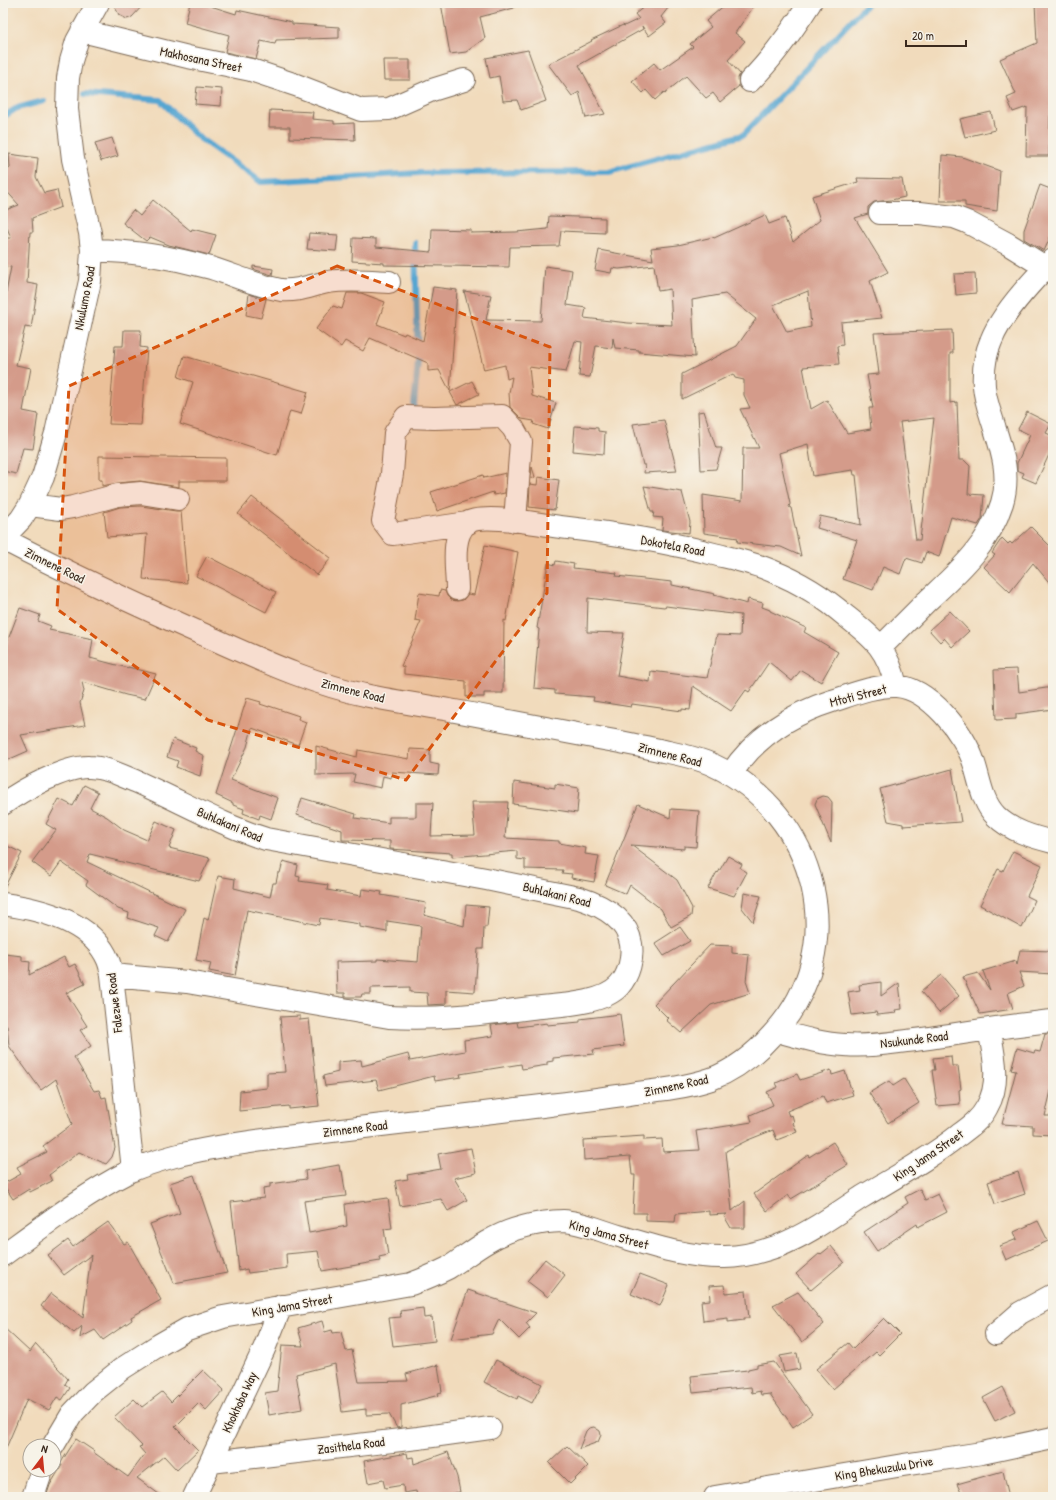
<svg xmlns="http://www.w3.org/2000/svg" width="1056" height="1500" viewBox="0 0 1056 1500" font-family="'Patrick Hand',sans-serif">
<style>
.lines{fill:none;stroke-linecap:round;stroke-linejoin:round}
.stream{stroke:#57a6d1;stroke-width:6}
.building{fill:#d49b8a;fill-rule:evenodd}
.minor-casing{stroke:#7b6855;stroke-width:24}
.minor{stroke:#fff;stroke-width:22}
.marked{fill:#d7540e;fill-opacity:0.2;stroke:#d7540e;stroke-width:3;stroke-dasharray:8 5;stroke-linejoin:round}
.labels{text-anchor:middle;stroke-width:3;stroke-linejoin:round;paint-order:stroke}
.street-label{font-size:13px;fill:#3b2a1e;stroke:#f7f3e8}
</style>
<rect width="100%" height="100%" fill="#f7f3e8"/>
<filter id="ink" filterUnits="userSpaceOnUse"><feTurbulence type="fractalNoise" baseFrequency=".025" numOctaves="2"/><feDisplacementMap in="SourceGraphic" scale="8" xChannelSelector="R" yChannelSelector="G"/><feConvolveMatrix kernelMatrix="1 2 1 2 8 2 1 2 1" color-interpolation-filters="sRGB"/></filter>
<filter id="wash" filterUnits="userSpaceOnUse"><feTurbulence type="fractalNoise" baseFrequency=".012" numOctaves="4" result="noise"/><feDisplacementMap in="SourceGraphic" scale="16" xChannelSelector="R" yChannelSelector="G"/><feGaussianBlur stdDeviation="0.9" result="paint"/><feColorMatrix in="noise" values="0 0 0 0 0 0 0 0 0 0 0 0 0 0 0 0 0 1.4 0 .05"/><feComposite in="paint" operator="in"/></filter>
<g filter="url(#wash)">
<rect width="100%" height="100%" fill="#f1dbbc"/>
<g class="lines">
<path class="stream" d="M85,94L160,100L198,137L261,182L420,173L609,172L743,135L868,3
M3,117L17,108L44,101
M414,405L418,361L415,243"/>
</g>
<g id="blocks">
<path class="building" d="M113,3H145L132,17L127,19L119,15Z
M190,3H201L236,14L237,10L292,22V24L339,27V38L276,40L275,44L261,41L256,59L225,52L229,35L185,23Z
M441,3H514V8L480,17L485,38L466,52L450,54Z
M649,3H672L661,17L666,23L649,36L642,26L643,29L579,65L605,114L586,118L579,92L572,96L548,64L592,41L591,40L623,25L624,26L639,19L635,14Z
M727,3H756L735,33L745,41L728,60L740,74L738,78L739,86L720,102L713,93L706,98L686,76L665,93L664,92L655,100L646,90L643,93L632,81L654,63L660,70L693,47L690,44L711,27L706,21Z
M1035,3H1053V117L1050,116L1049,156H1026L1027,107L1013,112L1007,98L1016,94L1000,59L1037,43Z
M528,50L546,101L521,110L517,100L503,101L499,76L490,78L486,58Z
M383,60H410V80H384Z
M197,87L222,89L221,106L195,104Z
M270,110L313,112L312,119L334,121V124L354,123L355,140L290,138V127H269Z
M991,112L995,130L965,137L960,119Z
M112,138L118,156L101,161L95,143Z
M9,154L38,158L36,177L44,193L57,190L61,207L32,218L33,232H30L27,283L38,285L31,328L25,327L16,365L31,368L23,411L38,414L33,449L23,448L16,474L3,471V298H5L11,267L3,266V238H11L3,217V211L19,205L3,187V173L10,168Z
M942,155L962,157L1000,171L997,211L965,206V201H940Z
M857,178L902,179L905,197L891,200L874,202L868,207V214L855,218L888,272L870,281L882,318L841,322L843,345L837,346L839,364L803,367L811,409L827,400L847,433L871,429L869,408H873L867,375L879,374L874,333L952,330L953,353H950V403L957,402L959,460H964L970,466L968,494L984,495L982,519L978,525L951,517L939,557L926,552L922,563L906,558L900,574L883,567L873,590L843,579L857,540L817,528L820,516L861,525L856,475H854L853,470L813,476L808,444L779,453L790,504L789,507L791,508L801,556L781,547L737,542L738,538L704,533L703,495L742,501L743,448H759L740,409L750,408L744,395V380L735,378L733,374L682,399V374L737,346L756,319L725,294L692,300L695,357L639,352V350L615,348L613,338L612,348L596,346L590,377L579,376L582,342L575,341L566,372L529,367L532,396L556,403L548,429L533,424L534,421L522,419L510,407L509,393L512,377L507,379L505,365L484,370L464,291L491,295L486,320L541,321L545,266L572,270L567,305L586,308L584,318L628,323L672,325L670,289L658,291L654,265L619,269L612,268L611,273L595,270L599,250L653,260L651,248L678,245L713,237L714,238L765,215L769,224L785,218L793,242L820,220L812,196L858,182ZM808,291L811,327L787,332L773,305ZM934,418L920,540H916L900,422Z
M1040,185L1053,190V231L1044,251L1024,239V230Z
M153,200L191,231L192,229L216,235L209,255L169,245L150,237L146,241L123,223L133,210L140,216Z
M549,216L605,218V233L561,231L559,246L510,247L509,267L384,265V263L352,261L353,238L376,239V247L431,252L432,229L471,230V233L516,232L548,229Z
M309,233L338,235L336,251L307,249Z
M253,266L273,269L272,275L253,269Z
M975,273L976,293L956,295L954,274Z
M433,287L457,290L450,391L439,370L428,371V363L370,338L363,351L345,341L341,347L316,329L333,306L342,309L347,293H361L385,302L377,324L404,335L405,333L423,341Z
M249,294L266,299L261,318L246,315Z
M124,330H141L140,347L147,348L141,425L109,424L115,346H123Z
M184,356L308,392L301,414L290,411L277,455L180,424L193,382L178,377Z
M472,381L479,394L457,405L450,392Z
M704,411L716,448H722L716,469L701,470L698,412Z
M1027,412L1051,424L1046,433L1053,436V446L1036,483L1022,477L1024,473L1017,470V463L1030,435L1018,429Z
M664,420L677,471L644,473L645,465H643L633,424Z
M575,426L598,428V431L605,432L604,454L573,451Z
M99,456L226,458V481H179V487L140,481L117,483L102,486V480H99Z
M532,467L535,477L531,479Z
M506,473L505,493L494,495L493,492L437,511L431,492L483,475L484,478Z
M538,477L559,480L555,510L529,507L530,484L537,485Z
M644,486L682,492L690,522L689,533L662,530L663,518L653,517L654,512H651Z
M252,497L331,558L317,575L238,514Z
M141,506L176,511H181L187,583L143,579L147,534L107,537L104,512L120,507Z
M1031,527L1053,549V587L1033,563L1010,592L984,567L995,555L992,553L1002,538L1008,544L1010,542L1012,544Z
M485,545L518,552L506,621L504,620L503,693H484V697H466V681L404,674V667L401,666L421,621L415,620L419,593L439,596L440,590L445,591L447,596L451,600L457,601L463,600L468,594L474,595Z
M207,556L276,592L266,612L196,576Z
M556,561L574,564L573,568L617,573L616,576L672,582V585L715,594L714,595L747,604L748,599L763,603L762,607L770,610V611L806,628L804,632L838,652L821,682L801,670L792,681L769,662L749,692L746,690L731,711L693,686L690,710L682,709V711L632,704L631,707L593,701L594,697L555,694V690L534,688L539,629L537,628L548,563L555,565ZM588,598L664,607L666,606L681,608L741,615L740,636L717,635L707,678L651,671L650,682L617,676L624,633L587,632Z
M20,608L40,615L38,621L51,626L49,630L93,639L90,658L128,668V667L156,674L145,699L126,695L82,682L84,691L80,703L85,725L21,735L28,751L3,762V653Z
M950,611L969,631L952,647L944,638L940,642L929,630Z
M1017,669L1019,692L1053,687V709L1016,714V719L996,720L994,670Z
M247,698L261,702L260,704L269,707V706L299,716L298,719L306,722L298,745L252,728L247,747L231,780L278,798L271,819L260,815L259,819L243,813L244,809L233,805V803L216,795Z
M173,739L196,748L195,751L204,756L200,776L176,767L178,761L167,757Z
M316,746L357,757L358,750L409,759L410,749L430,750V763L439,765L438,775L392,772L391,778L383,776L381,788L353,782L355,774L316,775Z
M952,769L961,822L903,826V824L888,821L880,789Z
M514,782L555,788V784L579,788L577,813L513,804Z
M84,785L98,792L90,808L107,817L124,830L147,840L156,821L176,830L169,848L210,858L199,881L90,854L87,862L185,909L168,942L155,936L159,928L128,918L129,913L118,909L86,885L88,881L61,862L51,876L32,862L56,830L46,824L59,799L73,806Z
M823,796L828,797L832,802L831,843L815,804L817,799Z
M302,798L356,814L355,818L389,823V817H416V803H433L431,836L475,835L472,802H508L505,838L559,841V843L586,848L585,854L599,856L594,882L571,878L572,874L562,873L563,870L525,869V860L517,859V851L452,857V853L390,849V841L342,840V830L297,815Z
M638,804L670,818L671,809L699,811L696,847L684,846V849L631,845L677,880L692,908L691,916L671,927L661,909L630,885L626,894L605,885Z
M3,844L22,853L3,890Z
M1013,851L1042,865L1027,896L1035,900L1022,928L980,905L998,869L1003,871Z
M728,856L742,864L740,868L747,872L734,896L708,888L717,872L718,873Z
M283,861L298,865L296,876L300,877L299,881L328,885L327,890L361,896L362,889L382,892L381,895L426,903L424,915L464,926L466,905L489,907L487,927H484L483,949H478L475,992L446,990V1004L428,1005L427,993L410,992V987L371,988V994H362L361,997H345V993H337L336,962L377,961V959L418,962L421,926L387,921V932L360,927V924L320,918L319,925L247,910L235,976L209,971L211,963L196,960L204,918L208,920L218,876L235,879L234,888L270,897L273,883H276L278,873H280Z
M744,893L761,896L753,922L742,908Z
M680,927L690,941L664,956L655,943Z
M710,945L732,946V953L749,955L746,981L750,993L711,1005L681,1033L666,1020L668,1018L654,1004Z
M1020,950L1053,951V974L1019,972L1024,986L1008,993L1013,1009L980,1014L963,977L978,973L990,990L983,971L1016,961L1017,965Z
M5,954L22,956V961L30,962L29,975L64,957L69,967L75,964L85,984L66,993L87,1026L80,1030L91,1046L74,1057L94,1091L99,1090L102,1098L106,1097L115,1148L112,1157L106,1164L79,1152L49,1175L52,1181L30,1192L29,1189L13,1199L3,1184L21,1174L17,1167L47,1152L43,1146L72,1124L56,1079L41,1090L9,1046L7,1026L3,1024V958H4Z
M941,975L959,996L939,1013L921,992Z
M881,982V996L899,983L902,1009L895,1010L896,1013L877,1015L876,1012L852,1015L848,992L860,990L859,985Z
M620,1014L624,1046L593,1050L594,1054L553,1058V1061L547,1062V1065L522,1069L521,1064L460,1074L461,1077L435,1081L434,1076L379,1090L376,1080L325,1086L323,1076L338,1072V1062L361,1060L362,1066L408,1054L410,1061L465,1051L464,1040L493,1036L491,1025L517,1022L518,1027L547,1023V1025L580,1022V1019Z
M300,1016V1020L309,1019L319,1106L289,1109V1106L239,1111L240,1091L267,1088V1073L285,1072L280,1017Z
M1045,1034H1053V1082L1045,1116H1053V1135L1033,1134V1126L1002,1124L1016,1071L1011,1070L1017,1048L1034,1053L1035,1051L1040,1052Z
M951,1056L952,1066H958L961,1089L959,1090L960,1104L937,1106L932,1070H935L933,1058Z
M831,1070L832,1075L845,1071L853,1095L826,1103L823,1096L787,1111L789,1116L792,1115L794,1122L793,1123L797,1132L777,1140L773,1130L748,1140L726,1151L732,1211L745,1201V1228H731L724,1216L727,1214L709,1215V1211L676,1214L675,1222L646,1221V1213H633L635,1175H632L630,1156L584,1160L583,1140L644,1136V1140L662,1139L663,1152L699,1150L696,1131L752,1122L750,1115L773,1105L767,1092L778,1087L776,1083L797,1074L800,1080Z
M904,1079L919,1103L888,1123L869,1093L889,1081L893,1086Z
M833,1142L848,1165L791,1199L788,1195L767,1211L754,1194L808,1155L809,1157Z
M471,1148L476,1173L454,1178L467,1200L448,1211L441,1199L400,1206L395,1181L408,1179L407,1175L441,1169L438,1154Z
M339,1165L340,1171H342L346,1196L304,1201L309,1233L347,1226L345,1204L388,1198L392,1228L384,1229L388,1255L379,1257L380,1261L322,1271L318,1251L286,1254L287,1268L248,1273L247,1269L239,1271L231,1202L264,1198L263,1188L270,1187V1184L306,1179L305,1171Z
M1018,1172L1025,1194L995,1204L988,1182Z
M194,1175L227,1273L174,1283L150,1224L180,1213L170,1183Z
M920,1189L925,1200L938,1194L947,1212L918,1227L917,1224L877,1251L864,1232L908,1203L905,1197Z
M1038,1221L1048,1241L1006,1260L1000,1246L1017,1239L1014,1232Z
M108,1222L124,1244L128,1242L161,1300L131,1317L132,1320L103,1340L95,1330L80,1338L82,1326L74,1333L41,1306L51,1293L83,1318L91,1255L64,1275L48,1255L68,1240L73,1247Z
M831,1246L844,1262L811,1290L796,1274L820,1253L821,1254Z
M545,1259L565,1275L548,1297L527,1281Z
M640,1274L669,1285L660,1306L631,1294Z
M724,1285L725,1293L746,1291L749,1318H744V1320L728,1322V1318L703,1321L701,1301L710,1300L709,1286Z
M468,1290L536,1313L526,1323L530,1328L519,1339L499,1319L492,1334L451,1339Z
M798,1292L824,1324L802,1342L773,1305Z
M423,1308L424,1318L432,1317L435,1341L393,1346L389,1318L401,1317L400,1311Z
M884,1318L900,1334L879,1355L876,1352L833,1389L816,1369L848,1343L853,1349Z
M322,1321L325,1332L332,1330L333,1333L341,1332L346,1351L352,1350L359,1382L408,1381L406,1374L438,1365L442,1392L438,1393L439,1395L401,1405V1427L397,1428L389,1414L366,1415V1409L342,1412L335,1364L296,1374L302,1409L269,1415L265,1393L277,1391L282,1345L303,1346L298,1328Z
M3,1327L30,1352L36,1344L68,1379L65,1384L70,1388L62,1400L57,1397L49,1410L27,1399L3,1455Z
M797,1353L800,1369L784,1372L780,1356Z
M496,1360L542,1384L532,1403L518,1396L517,1399L484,1382Z
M774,1362L812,1414L793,1427L770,1394L761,1395L760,1391L752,1393L751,1387L693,1393L691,1376L748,1370V1369L757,1367V1365Z
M203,1370L224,1390L206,1410L199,1403L175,1427L198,1450L177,1470L164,1456L137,1478L163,1497H46L50,1485L62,1465L60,1464L76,1439L94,1451L93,1452L128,1477L145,1454L139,1447L142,1446L114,1417L134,1399L142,1407L162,1392L171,1402Z
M1003,1387L1015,1411L995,1421L983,1398Z
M594,1427L600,1431L601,1435L598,1442L579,1449L586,1431L589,1428Z
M567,1446L588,1466L570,1484L549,1463Z
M448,1452L457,1477L460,1492L435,1497H417L416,1491L404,1493L403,1485L385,1488L383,1480L368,1483L364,1461L407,1453L408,1458L413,1457L414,1464Z
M1003,1471L1009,1497H963L957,1484Z"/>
</g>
</g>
<g filter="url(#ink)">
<use href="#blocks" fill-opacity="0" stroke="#7b6855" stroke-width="1"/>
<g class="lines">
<defs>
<path id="minor" d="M82,31L188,57L251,70L296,85L361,110L389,109L432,90L464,80
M750,81C774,57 792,31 810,3
M880,213H920L954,217L967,222L1008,244L1053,272
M92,250C133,251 172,257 211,268C234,275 257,286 281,290C298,292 312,285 328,282C348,279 369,281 389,282
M30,505L61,509L73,507L118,495L141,493L178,499
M468,523L393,534L383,521L392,474L395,433L406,417L434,418L502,416L513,428L521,442L515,521
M3,538L21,519L30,505L43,477L56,433L90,281L92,250L90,233L73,159L67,109L68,78L71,61L77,41L98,3
M3,539C70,574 139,606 209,637C261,660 312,684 369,696C394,701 419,705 444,709C494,718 544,728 593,737C615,741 637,745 659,750C677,754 696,757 713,765C818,813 853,950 772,1035C755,1054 735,1070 711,1079C687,1087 661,1090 636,1093C605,1098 573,1102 542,1106C454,1117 366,1126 278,1138C243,1143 209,1147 175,1156C160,1160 144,1165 130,1171C85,1194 43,1226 3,1255
M457,589C457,570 450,536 467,523C481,513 541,524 560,527C612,533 664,541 714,554C734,559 754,563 772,571C800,582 825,598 847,617C875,639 888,650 896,686
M881,647C896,632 911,617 926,602C958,572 988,547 1002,503C1010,477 1003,454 995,429C991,415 985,401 984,386C983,371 985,355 991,341C1001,315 1033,280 1053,260
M731,774C754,738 791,714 832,701C851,695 875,685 896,686C929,688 965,734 974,763C980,781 982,802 996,816C1011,831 1033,837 1053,842
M3,804C22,790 66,766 89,767C105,767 120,775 135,781C179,800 221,825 266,839L486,879L579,898C601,905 627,918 631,944C633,958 629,975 619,986C602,1005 555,1005 531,1008C484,1014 437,1020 389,1017L187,982L112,975
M3,904C40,909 92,922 108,960C110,965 111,970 112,975L133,1170
M777,1031C799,1037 822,1044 845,1045C868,1047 892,1043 915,1040C961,1034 1007,1025 1053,1021
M996,1334L1020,1313L1053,1295
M53,1446L72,1414L93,1392L123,1368L159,1345L187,1329L223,1317L411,1284C424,1279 436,1274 448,1268C461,1260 473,1250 487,1242C503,1232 523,1226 541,1223C548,1222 556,1221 563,1221C582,1222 601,1231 619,1236C653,1246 689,1258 725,1257C742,1257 761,1252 778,1246C809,1234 834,1215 862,1197C895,1177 929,1159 959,1135C970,1127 981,1119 987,1107C1001,1083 994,1055 989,1029
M211,1462L418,1438L490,1428
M33,1497L42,1470
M194,1497L264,1349L281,1306
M715,1497L903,1465L982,1453L1053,1438"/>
</defs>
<use href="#minor" class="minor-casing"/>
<use href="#minor" class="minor"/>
</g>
</g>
<path class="marked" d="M337,266L550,347L547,593L406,780L208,720L57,609L69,386Z"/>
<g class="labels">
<g class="street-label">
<text transform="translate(201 59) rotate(12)" y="5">Makhosana Street</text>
<text transform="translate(84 298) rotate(-79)" y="5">Nkulumo Road</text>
<text transform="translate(673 545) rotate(11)" y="5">Dokotela Road</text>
<text transform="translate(55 565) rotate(26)" y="5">Zimnene Road</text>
<text transform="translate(353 690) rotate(14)" y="5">Zimnene Road</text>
<text transform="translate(858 695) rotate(-14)" y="5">Mtoti Street</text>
<text transform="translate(670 754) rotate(14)" y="5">Zimnene Road</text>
<text transform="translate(230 824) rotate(23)" y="5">Buhlakani Road</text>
<text transform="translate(557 894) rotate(14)" y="5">Buhlakani Road</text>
<text transform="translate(114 1003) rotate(-97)" y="5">Falezwe Road</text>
<text transform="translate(914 1039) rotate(-7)" y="5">Nsukunde Road</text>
<text transform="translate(676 1085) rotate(-12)" y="5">Zimnene Road</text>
<text transform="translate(355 1128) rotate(-7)" y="5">Zimnene Road</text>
<text transform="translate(928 1155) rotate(-34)" y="5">King Jama Street</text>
<text transform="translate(609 1234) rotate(15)" y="5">King Jama Street</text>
<text transform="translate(292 1305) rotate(-10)" y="5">King Jama Street</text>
<text transform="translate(239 1402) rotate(-65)" y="5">Khokhoba Way</text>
<text transform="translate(351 1445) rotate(-7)" y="5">Zasithela Road</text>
<text transform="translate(884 1468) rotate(-9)" y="5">King Bhekuzulu Drive</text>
</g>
</g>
<rect width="1056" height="1500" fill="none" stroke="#f7f3e8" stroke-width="16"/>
<g transform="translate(42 1458) rotate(16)"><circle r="19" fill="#f7f3e8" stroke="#aca397"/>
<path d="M0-3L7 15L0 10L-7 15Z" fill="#c8321e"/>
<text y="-6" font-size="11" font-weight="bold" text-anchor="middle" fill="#3b2a1e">N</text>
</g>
<path d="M906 40v6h60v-6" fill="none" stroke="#3b2a1e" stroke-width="2"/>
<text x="912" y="40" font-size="12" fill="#3b2a1e" stroke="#f7f3e8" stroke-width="3" paint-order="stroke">20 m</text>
</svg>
